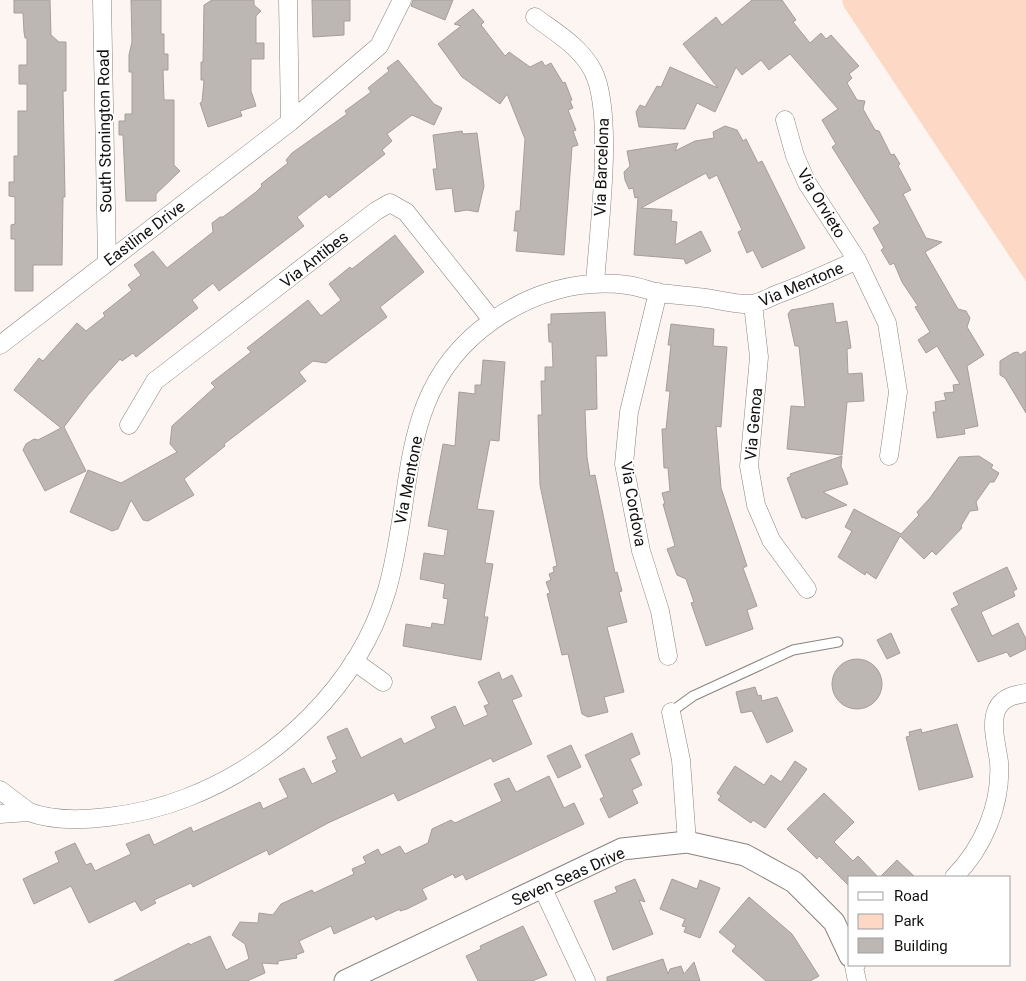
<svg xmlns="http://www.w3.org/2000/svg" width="1026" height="981" viewBox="0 0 1026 981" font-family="Roboto,sans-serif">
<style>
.green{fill:#fcd8c5}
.building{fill:#bcb7b2;stroke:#a59f9b}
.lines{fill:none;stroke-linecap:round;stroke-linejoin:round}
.service-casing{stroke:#8a8480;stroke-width:11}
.minor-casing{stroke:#8a8480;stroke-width:19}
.tertiary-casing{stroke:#8a8480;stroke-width:23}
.service{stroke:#fff;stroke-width:9}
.minor{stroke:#fff;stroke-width:18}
.tertiary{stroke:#fff;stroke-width:21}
.labels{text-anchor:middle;stroke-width:4;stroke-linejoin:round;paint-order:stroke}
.street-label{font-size:16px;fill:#12100f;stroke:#fff}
</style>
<rect width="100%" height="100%" fill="#fcf5f1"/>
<path class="green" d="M842,0H1026V281L844,7Z"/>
<path class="building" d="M14,0H50L51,35L59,42H66V91H63L65,197H63L62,265H33V291H15V239H11V225L15,224V197L9,196V182H14V156H18V111H27V84H19V65H27V38H25L24,32L23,13H14Z
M131,0H161V34H164V54H168V70H163L164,100H174V165L180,171L156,194V201H126L123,135H119V121H125V114H132V72H129V55L132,42Z
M212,0H254V5L261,11L256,16V43H264V59H251V91L256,106L240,111L242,116L208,127L200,103L202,102L204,80H201V62H203L204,5Z
M312,0H350V21H344V35L313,37Z
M413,0H453L445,20L411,6Z
M752,0H782L796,20L793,22L810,43L821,33L826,39L831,35L859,66L849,74L852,78L847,83L857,100L865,101L863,109L875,130L879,131L891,155L894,154L900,164L898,166L911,190L903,194L926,238L942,242L925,252L958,309L966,311L970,318L967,327L984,355L967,366L978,426L964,429L965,434L937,438L933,412H936L935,402L946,400L944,393L954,392L953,385L960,384L937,346L926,353L918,340L930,332L915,307L918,306L902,282L894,263L890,265L881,250L884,248L873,228L880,223L832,147L836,144L822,120L838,109L790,54L769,70L761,60L742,75L736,67L715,112L697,103L685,129L639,127L636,112L640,105L645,107L657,86L661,87L670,67L718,88L683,44L716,17L722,25Z
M473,9L484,22L481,25L505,56L509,52L530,67L542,61L545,66L551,63L563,83L565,82L572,100L570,101L573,108L568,110L576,130L573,131L578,145L572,147L564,255L516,251L518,231H514L516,211H520L525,139L507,94L500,104L462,77L438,44L461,26L454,24Z
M398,60L434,104L442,108L434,125L412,115L387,134L392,141L382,150L385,154L329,198L326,194L297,217L304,226L219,291L213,283L192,300L198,308L136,357L133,353L122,361L120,359L88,395L64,427L86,471L45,491L23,450L26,444L34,439L38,440L61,428L14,390L39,358L43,361L77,323L86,331L105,316L103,313L132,290L128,285L141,275L134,265L153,251L167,268L213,232L212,223L220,217H223L256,192L262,186L261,184L288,163L286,160L292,153L347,114L345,111L371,92L368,88L389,71L387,68Z
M725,126L737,130L743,141L746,139L758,163L762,161L805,248L762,268L753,250L747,253L738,232L742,230L717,175L709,179L706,173L641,208L672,210L671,221L677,222L675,245L701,231L711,251L686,264L684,259L634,255L638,197L635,198L633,188L629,189L625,180L624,172L630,166L627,151L678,143L675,151L695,141L714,138L713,132Z
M462,131L463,134L477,133L484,186L478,212L467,210L455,212L452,188L436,190L433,169H437L433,135Z
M395,235L424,272L380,307L387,317L326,363L313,361L299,372L306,381L224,444L225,446L184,479L194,495L148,521L143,520L131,500L118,529L112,531L70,512L88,470L121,483L177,452L170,444L172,426L215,387L211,383L251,352L247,348L308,300L321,316L341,300L329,284L350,267L352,269Z
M833,303L836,323L847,321L851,348L847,349L848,374L862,373L864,401L847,402L842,455L787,449L791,406L805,407L799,346H795L788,314L791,310Z
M605,312L607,356H596L597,409L585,410L587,457L590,476L595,475L615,573L617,572L622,591L619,592L627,622L607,627L624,692L604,697L608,712L588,717L582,714L568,654L562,655L547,594L550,593L546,582L551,580L549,574L554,572L553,567L557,566L540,485L538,415H542L541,381H545V367H553L552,342H549L548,324H551V314Z
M671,324L714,329L713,346L727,347L721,427L716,426L721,488L747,566L743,568L757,606L747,610L753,629L706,646L691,603L694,602L686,579L677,575L667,549L675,546L663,504H665L662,493L670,491L668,468H664L662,429H666L670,391H666L671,345H668Z
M1026,351V413L1005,378L1000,375V361L1013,353L1018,352L1020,355Z
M483,360L505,362L499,441L490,440L477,509L494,511L485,563L493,564L484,617H488L481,660L403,646L406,624L431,628L432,623L444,625L448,599L443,598L445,584L420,579L424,553L444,556L448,530L428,526L443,444L455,446L459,392L475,394V385H481Z
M842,456L841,466L848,484L823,492L847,505L805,519V517L802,518L787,478L791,476L790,474Z
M979,456L993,465L991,468L999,473L994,482H990L976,502L978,510L970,511L961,526L962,528L936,555L932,551L924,559L900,536L876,579L866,572L865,575L838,557L852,531L845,527L854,509L901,534L919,515L917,512L930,498L959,457Z
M1007,567L1017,589L1013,591L1015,596L981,612L992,636L1018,623L1026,639V649L1010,657L1007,652L978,662L951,609L959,605L953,593Z
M891,633L900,653L887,659L877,640Z
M832 684a25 25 0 1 1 50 0a25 25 0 1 1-50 0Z
M499,672L502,680L512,675L522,696L512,700L532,744L493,762L491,758L398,801L394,793L328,823L269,855L267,850L193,887L191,883L154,900L156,903L141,911L135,901L89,923L71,886L34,904L23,879L59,862L55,852L75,843L86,865L91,863L95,871L131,854L126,844L149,834L154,845L191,827L193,832L260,802L263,809L288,797L279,779L304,768L312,784L337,772L332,761L337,759L327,737L347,728L361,758L401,738L404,744L436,728L431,717L455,706L464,726L488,715L484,706L489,704L478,682Z
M755,687L758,696L761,695L762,701L777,697L793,731L767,743L752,711L741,713L736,692Z
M957,724L973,777L919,790L906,737L910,736L909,732L921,729L922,733Z
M632,733L640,754L630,759L642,785L632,790L638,803L609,818L600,799L604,797L585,755Z
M571,745L581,767L558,778L547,756Z
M795,761L807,769L765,828L753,820L751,823L718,800L721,796L717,793L735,766L764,785L771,775L781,782Z
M549,776L564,808L574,803L584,824L466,880L463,874L455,878L453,874L422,889L427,899L407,909L400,911V909L376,920L374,916L334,934L331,926L299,941L304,952L296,955L297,958L278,961V964L262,963L265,973L247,981H114L189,943L190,945L210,936L226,970L249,959L245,944L232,935L240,922L258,923L259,913L273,915L281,904L312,890L314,893L354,874L352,869L366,863L363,857L378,849L381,855L400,846L405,854L428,843L432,829L451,820L455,823L502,801L494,784L509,778L516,792Z
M824,793L854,822L834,842L853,861L858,856L878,877H850V887L819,856L817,859L787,829Z
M897,860L915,877H880Z
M635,879L645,902L639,900L653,934L613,950L594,901L617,892L615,887Z
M672,879L697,889L700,880L720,888L700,938L684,932L686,927L682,926L685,919L660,909Z
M749,897L792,934L819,976L810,981H766L732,951L736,946L719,932Z
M523,926L547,975L532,981H478L466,956L481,949L480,946Z
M663,959L668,974L670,969L681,966L684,974L694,962L700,981H607V977Z"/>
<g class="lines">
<defs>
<path id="service" d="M671,712L693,696L793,650L838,642"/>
<path id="minor" d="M102,0L107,261
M288,0L290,122
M535,17C555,32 581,47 593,71C615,114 598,234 595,284
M785,120L795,156L807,183L857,260L887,323L898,392L889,456
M658,292L629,412L624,464L641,551L660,611L668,656
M753,304L759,357L749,466L756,505L771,540L807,589
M0,345L290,122L379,46L402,0
M129,425L155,381L376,211L390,203L406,212L492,320
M354,661L383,682
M671,712L681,760L687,842
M0,790L29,812L0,814
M29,812C71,828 145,814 186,798C277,763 359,685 387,590C416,489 395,389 492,321C531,293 578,279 627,285C638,286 649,291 660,293C675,295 691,296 706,298C720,300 737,305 752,304C760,303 770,297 778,294C805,284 831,272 857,260
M954,877C983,848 1002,804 999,762C997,746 990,724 997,709C1003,697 1014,695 1026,693
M542,887L586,981
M856,965L854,966L857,981"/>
<path id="tertiary" d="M345,981L622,849L687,842L745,855L794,882L834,922L850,956"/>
</defs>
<use href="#service" class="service-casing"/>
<use href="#minor" class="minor-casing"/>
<use href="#tertiary" class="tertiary-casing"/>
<use href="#service" class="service"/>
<use href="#minor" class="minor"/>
<use href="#tertiary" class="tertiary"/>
</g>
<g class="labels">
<g class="street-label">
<text transform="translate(104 131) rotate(-91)" y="6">South Stonington Road</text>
<text transform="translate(601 167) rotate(-88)" y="6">Via Barcelona</text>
<text transform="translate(822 203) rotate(59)" y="6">Via Orvieto</text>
<text transform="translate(144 233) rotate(-37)" y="6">Eastline Drive</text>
<text transform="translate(314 259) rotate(-38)" y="6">Via Antibes</text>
<text transform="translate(801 284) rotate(-23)" y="6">Via Mentone</text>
<text transform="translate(753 424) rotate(-85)" y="6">Via Genoa</text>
<text transform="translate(408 480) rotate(-79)" y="6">Via Mentone</text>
<text transform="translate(634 504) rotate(80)" y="6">Via Cordova</text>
<text transform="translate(568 876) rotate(-24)" y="6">Seven Seas Drive</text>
</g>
</g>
<rect x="848" y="876" width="162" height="90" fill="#ffffff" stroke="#a09f9f"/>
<rect x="858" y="892" width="25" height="8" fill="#ffffff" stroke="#a09f9f"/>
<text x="894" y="901" font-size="15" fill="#12100f">Road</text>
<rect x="858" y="914" width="25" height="15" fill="#fcd8c5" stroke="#a09f9f"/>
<text x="894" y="926" font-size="15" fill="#12100f">Park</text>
<rect x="858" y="938" width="25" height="15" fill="#bcb7b2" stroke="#a09f9f"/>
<text x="894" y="951" font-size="15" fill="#12100f">Building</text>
</svg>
